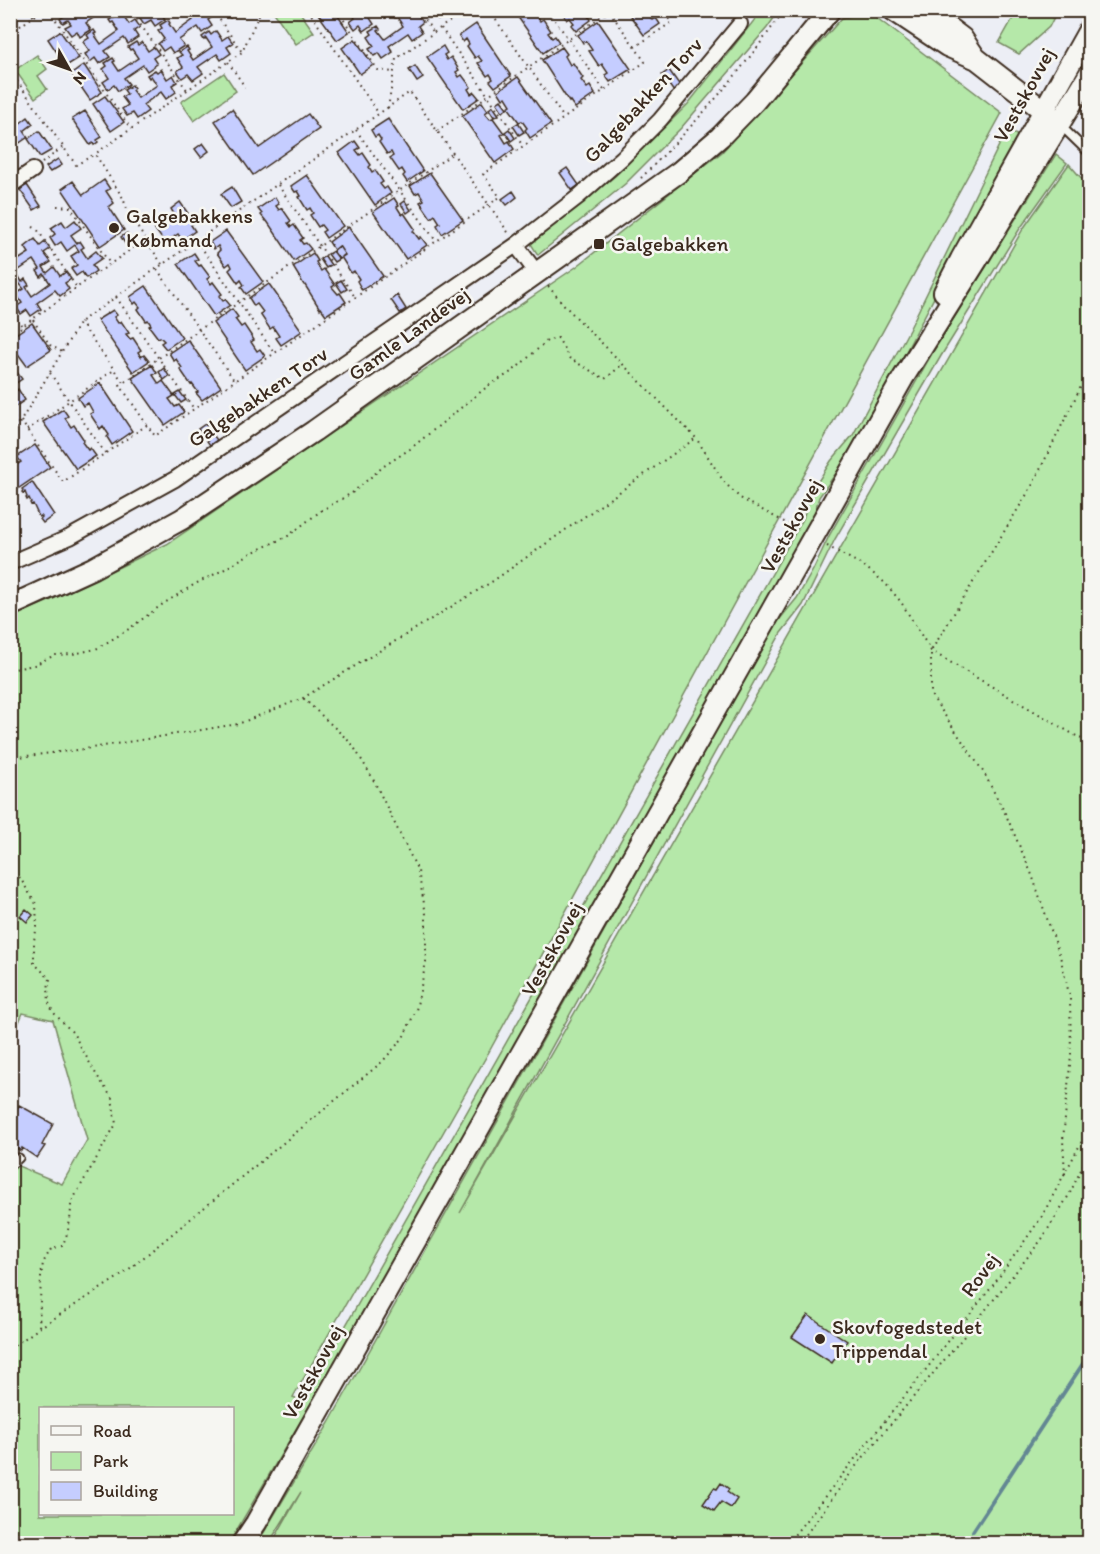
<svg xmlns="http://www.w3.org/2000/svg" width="1100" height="1554" viewBox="0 0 1100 1554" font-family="Itim,sans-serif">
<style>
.green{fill:#b5e8a9;stroke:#788964;stroke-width:1.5;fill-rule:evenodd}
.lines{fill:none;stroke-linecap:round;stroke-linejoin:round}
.stream{stroke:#648793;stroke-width:4}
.building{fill:#c5cdff;stroke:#3b2a1e;stroke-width:1.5;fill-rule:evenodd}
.lane-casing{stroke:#3b2a1e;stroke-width:11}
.street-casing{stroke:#3b2a1e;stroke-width:18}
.secondary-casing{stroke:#3b2a1e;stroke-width:24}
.path{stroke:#3b2a1e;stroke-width:2;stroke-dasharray:1.5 4.5;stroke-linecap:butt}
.lane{stroke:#f6f6f2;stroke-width:7}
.street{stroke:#f6f6f2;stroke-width:14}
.secondary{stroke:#f6f6f2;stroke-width:20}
.poi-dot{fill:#3b2a1e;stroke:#f6f6f2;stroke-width:2}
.labels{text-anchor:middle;stroke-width:5;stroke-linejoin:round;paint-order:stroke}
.street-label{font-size:21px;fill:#3b2a1e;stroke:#f6f6f2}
.poi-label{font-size:21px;fill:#3b2a1e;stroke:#f6f6f2;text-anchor:start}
</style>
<rect width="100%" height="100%" fill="#eceef5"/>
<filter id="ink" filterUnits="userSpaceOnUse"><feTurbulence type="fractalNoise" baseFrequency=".0167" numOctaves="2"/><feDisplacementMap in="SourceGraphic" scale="12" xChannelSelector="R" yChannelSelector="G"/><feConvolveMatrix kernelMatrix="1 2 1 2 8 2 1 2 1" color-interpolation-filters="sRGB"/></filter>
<g filter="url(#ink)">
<path class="green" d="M273,11H299L314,32L296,44Z
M753,11H779L767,28L681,128L625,184L538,255L531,244L615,176L688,104L756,18Z
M1017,11H1057L1049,27L1019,54L999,43Z
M869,12L1002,113L490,1050L293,1397L303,1401L803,519L810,494L831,461L853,435L909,330L1007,129L1018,136L861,438L819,497L811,525C619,865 428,1206 229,1543H11V1163L62,1184L87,1140L53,1020L23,1013L11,1040V617L49,601L167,544L576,267L722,152L842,18ZM40,1408H232V1514H40Z
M37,55L47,69L38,76L47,89L35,98L15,70Z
M224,73L236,91L194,121L181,102Z
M1056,154L1067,163L1019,230L941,356L835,539L803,605L781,633L460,1213L1023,229L1069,164L1090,188L1089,1543H272L301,1492L269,1543L257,1544L329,1423L775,625L797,598L813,570L829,536L934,350Z"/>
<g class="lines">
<path class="stream" d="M973,1531L1090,1353"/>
</g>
<path class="building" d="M69,10H77L82,16L90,10H105L86,23L91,30L80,37L77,31L71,35L65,27L71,24L68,20L63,23L60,19L70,12Z
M139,10H164L161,13L165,19L155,26L151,20L144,24L136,12Z
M184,10H202L203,13L207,10H210L214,16L208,20L212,26L202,33L198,27L179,40L184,46L173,53L169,47L163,51L158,44L164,39L158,31L162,28L160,25L168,20L170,23L169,24L175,33L193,20L187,11L185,12Z
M228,10H240L230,18L225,12Z
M323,10H334L349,32L337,40L318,14Z
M350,10L365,12L381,10L370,18L374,24L364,31L360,25L355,29L350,22L355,18Z
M400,10L402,13L406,10H414L423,22L418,26L422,32L412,39L408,33L389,46L393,52L383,59L379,53L374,56L369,49L374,46L368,37L372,34L370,31L378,26L380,29L378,30L385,39L403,26L397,17L395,18L393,15Z
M425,10H446L448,13L438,20L434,14L429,18L424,11Z
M513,10H537L539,14L536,16L540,21L543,19L551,31L548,33L552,38L555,36L559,42L543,53Z
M561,10H586L591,20L576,31L571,25L574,23L570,18L567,20Z
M626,10H650L652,12L649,14L652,20L656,18L660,24L644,35Z
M117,15L119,18L123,15L129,24L135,20L140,27L134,31L138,37L128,44L124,38L105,51L110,57L99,64L95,58L90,62L85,54L90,51L83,42L89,38L87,35L94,30L96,33L94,34L101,44L119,31L113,22L111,23L109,20Z
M598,21L631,69L610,82L605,75L608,73L602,64L599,66L589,51L592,50L586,41L583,43L578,35Z
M476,24L511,76L495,87L490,81L493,79L490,74L487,76L478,63L482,61L478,56L475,58L467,46L469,44L466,39L463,42L459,36Z
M60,31L79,58L66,66L48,39Z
M216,31L222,40L228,36L233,43L227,47L231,53L221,60L217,54L198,67L203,73L193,80L188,74L182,78L177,71L183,67L177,58L182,55L179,52L187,47L189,50L187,51L193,60L212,47L206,38L204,40L202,37L209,32L211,35Z
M355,39L373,65L360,74L342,48Z
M136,42L138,45L142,42L148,51L154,47L159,54L153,58L157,64L147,71L143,65L124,78L129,84L118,91L114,85L108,89L103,82L109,78L103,69L107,66L105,63L113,58L115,61L113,62L119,71L138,58L132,49L130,50L128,47Z
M443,46L447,53L444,55L447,60L451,57L459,70L456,72L459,77L462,75L471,87L468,89L471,94L474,92L479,98L463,109L427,57Z
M562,47L567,54L565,56L570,65L573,63L583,78L581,80L587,88L590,86L595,94L575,108L570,101L569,102L542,60Z
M84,65L102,92L90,100L72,74Z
M415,66L423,78L417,82L409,70Z
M161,69L167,79L173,75L177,82L172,85L176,92L166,99L161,92L143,105L148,111L137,119L133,113L127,116L122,109L128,105L122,97L127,94L124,90L132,85L134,88L132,90L138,98L157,85L151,76L149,78L147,75L155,70L157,72Z
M669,70L681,87L674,92L662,75Z
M518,77L551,124L530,138L525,130L527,128L522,121L519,122L508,107L511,105L506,97L503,99L498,91Z
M105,96L124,122L111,131L93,104Z
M501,100L507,108L503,112L497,103Z
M482,102L488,111L485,113L490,119L493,118L504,133L501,135L506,143L509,141L514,149L495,163L462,116Z
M493,106L499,115L494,117L489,109Z
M11,108L15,114L13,115L19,124L28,117L33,124L24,131L28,137L18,144L14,138L10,140Z
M232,109L259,148L308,114L319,129L253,175L215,121Z
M85,111L102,137L97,140L98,142L94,145L93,143L90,145L72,119Z
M388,119L423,171L407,182L403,176L405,174L402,169L399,171L390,158L393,156L391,152L387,154L379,142L381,140L378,135L375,137L371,130Z
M518,123L524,132L519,135L513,126Z
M509,129L515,138L511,141L505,132Z
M39,131L52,150L40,157L28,139Z
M355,141L360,148L356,150L360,155L363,153L371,165L369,167L372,172L375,170L383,182L380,184L384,189L387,187L391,193L375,205L339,153Z
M203,143L209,151L201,157L195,149Z
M58,159L62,165L50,172L46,167Z
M567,168L579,185L572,190L560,173Z
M430,173L463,220L442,234L437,225L440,223L435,215L431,218L420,202L424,200L419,192L415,194L410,186Z
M307,175L343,226L326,238L322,232L325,230L321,225L318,227L310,215L313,213L310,208L307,210L299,197L301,196L298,191L295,192L291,186Z
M104,180L110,189L106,191L114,203L109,207L124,230L100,246L62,189L73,181L83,195Z
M27,185L41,206L34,210L20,190Z
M232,187L241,202L231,208L221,194Z
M513,191L517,197L507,205L502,199Z
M275,197L279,204L276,206L279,210L282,208L291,221L288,223L291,227L294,225L303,238L300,240L303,244L306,243L311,249L294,261L267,221H266L261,215L262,214L258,209Z
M394,198L399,206L397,207L402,215L404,213L415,229L413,231L419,239L421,237L427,245L406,259L373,212Z
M405,201L411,210L407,213L401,204Z
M180,202L194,222L191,225L195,231L182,240L178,234L165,243L154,228L174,214L171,209Z
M75,220L81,228L71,235L77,243L80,241L84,247L81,249L87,258L96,251L102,258L92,265L96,271L86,278L82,272L76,276L71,269L77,265L71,256L79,251L75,245L67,251L61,242L55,246L50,238L55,234L51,228L62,221L66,227Z
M349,227L383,276L362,290L357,281L359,279L354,271L351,273L341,257L345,255L339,246L334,250L329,242Z
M226,231L263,282L246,294L241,287L244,285L241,280L238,283L229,270L232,267L230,263L226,266L217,253L220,250L218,246L214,249L210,242Z
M127,233L132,241L126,245L121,237Z
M35,239L40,246L45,242L50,249L44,253L51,262L43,267L47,273L54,267L60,276L66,272L71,279L65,283L69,289L60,296L55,290L37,303L41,309L31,316L27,310L21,314L16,307L22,303L16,294L24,289L19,283L12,288L10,286V265L29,253L25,247ZM34,260L40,269L37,271L41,277L44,274L50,283L32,296L26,287L29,285L25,279L22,282L16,272Z
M339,246L345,255L339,259L333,251Z
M333,251L339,259L334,262L328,254Z
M194,253L198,259L195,261L199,266L201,265L210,277L207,279L211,284L213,282L222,294L219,296L223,301L225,299L230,305L214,316L178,264Z
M313,253L318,261L316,262L321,271L324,269L335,285L332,287L338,294L340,293L346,302L326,315L321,308L320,309L305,285H304L293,267Z
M325,256L331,265L326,268L320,259Z
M341,280L347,289L342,292L336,283Z
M269,284L302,331L281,345L276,338L279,336L273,327L270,329L260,314L263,312L257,304L254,306L249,298Z
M146,286L182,338L166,349L161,343L164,341L160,337L158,338L149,326L151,325L148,320L146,321L138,309L140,307L136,302L134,304L130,297Z
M397,295L406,309L400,313L391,300Z
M232,309L238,317L235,319L241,327L244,325L254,340L251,342L257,351L260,349L265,356L245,370L213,323Z
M113,310L117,315L114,317L118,323L121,321L129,333L126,334L130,339L133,338L141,350L138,352L141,357L144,355L149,361L133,372L97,320Z
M32,323L51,350L27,366L10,343V338Z
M188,340L221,387L202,400L196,393L198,392L192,384L191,385L180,369L182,368L176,359L174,361L169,353Z
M10,363L22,379L10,387Z
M152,365L157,373L153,375L159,384L163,381L174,396L169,399L175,407L179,405L184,412L165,425L132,378Z
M164,368L169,376L164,380L159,372Z
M100,383L132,431L112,445L107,437L109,435L103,426L100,429L90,414L93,412L88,403L83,406L78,398Z
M18,389L25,400L10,410V394Z
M180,392L186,400L181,403L175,395Z
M63,409L68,416L65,418L71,427L74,425L84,440L82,442L88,450L90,448L96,456L76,469L43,422Z
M205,424L217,440L210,445L198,429Z
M35,445L50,467L16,490L10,482V469L21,462L17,457Z
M32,482L54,515L43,523L40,519L42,517L41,516L39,517L33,504L31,505L30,503L31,502L29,498L27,500L26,498L27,497L25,492L23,493L22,492L23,490L22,489Z
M26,909L33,915L27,922L20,916Z
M19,1105L53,1124L42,1145L45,1146L37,1158L22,1148L21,1151L10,1145V1119Z
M808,1315L847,1341L832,1363L792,1337Z
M721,1483L729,1489L727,1492L737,1499L731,1508L721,1502L714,1511L703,1504L714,1488L717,1489Z"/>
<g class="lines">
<defs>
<path id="lane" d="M1061,126L1090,154
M10,1166L19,1158"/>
<path id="street" d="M10,186L33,170
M516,245L536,272
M10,563L70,537L175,479L516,245L578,197L622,158L660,120L740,24"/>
<path id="secondary" d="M893,10L947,46L977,59L1053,118
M925,10L962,38L975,57
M944,292L961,259L1090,28
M10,606L93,568L182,519L314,431L679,172L720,137L755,101L830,10
M242,1544L256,1523L903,378L977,260L1090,73"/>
</defs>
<use href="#lane" class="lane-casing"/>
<use href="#street" class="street-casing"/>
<use href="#secondary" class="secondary-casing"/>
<path class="path" d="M29,10L34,17
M49,10L131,129
M130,10L187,90
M213,10L242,52
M308,10L379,114
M337,10L378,70L392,72
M418,10L434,33
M489,10L564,118
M548,10L604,90
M441,28L523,146
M10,33L43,10
M228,62L245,87
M10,71L76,165L95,154
M388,108L396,59L466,10
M356,130L436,241
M437,131L609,11L635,47
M10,154L17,164
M42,163L63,147
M641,178C694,125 742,72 784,10
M278,185L355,297
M57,206L70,207L111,265
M33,227L37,229L77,288
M197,241L274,353
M162,264L129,215L123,198L95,154L242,52L261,10
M157,269L234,380
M548,286L566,307L696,438L724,482L740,498L799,530
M116,297L194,409
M10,309L22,326
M33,320L50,345L62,352
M80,322L123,382
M10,335L144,240
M50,373L105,453
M10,413L19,424
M21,421L63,482L147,425L155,436L500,197L483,174L645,62L635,47L672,22L663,10
M147,425L120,385L452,154
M27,430L114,370
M10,439L80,322L410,92L510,235
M827,546L864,566L885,583L901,602L931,651L1090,744
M10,670L34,665L55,655L73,654L96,649L126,631L163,604L195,584L223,570L251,553L288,536L322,510L352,493L384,466L410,449L488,386L513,371L548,340L558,338L569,358L605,379L623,364
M10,758L85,749L238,724L303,698L493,581L696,438
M10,869L20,878L36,904L37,927L34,940V963L50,979L48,988L49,1003L53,1012L73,1033L96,1074L112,1098L116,1124L71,1203C71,1218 69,1232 62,1246L51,1249L43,1263L41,1277L39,1328
M1065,1174L1063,1140L1071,1054L1070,998L1060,956L1032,875L1006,815L984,773L931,695V651L1032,486L1090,368
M10,1349L39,1328L122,1275L382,1062L403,1038L416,1010L426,962V914L418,871L372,777L352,744L303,698
M787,1544L994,1284L1041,1218L1090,1126
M799,1544L856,1466L975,1323L1042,1239L1069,1195L1090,1151"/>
<use href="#lane" class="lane"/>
<use href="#street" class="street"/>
<use href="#secondary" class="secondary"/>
</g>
</g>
<g class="poi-dot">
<circle cx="114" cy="228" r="6"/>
<rect x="593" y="238" width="12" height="12" rx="3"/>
<circle cx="820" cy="1339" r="6"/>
</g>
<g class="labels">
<g class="street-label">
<text transform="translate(1024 95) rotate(-61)" y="7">Vestskovvej</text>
<text transform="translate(643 100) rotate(-47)" y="7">Galgebakken Torv</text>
<text transform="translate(409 334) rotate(-36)" y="7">Gamle Landevej</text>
<text transform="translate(258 397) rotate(-34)" y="7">Galgebakken Torv</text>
<text transform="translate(791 526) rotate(-61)" y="7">Vestskovvej</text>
<text transform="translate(552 949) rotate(-61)" y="7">Vestskovvej</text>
<text transform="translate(980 1275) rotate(-53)" y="7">Rovej</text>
<text transform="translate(313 1372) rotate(-61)" y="7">Vestskovvej</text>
</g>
<g class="poi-label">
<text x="126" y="223">Galgebakkens<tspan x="126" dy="24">Købmand</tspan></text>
<text x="611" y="251">Galgebakken</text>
<text x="832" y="1334">Skovfogedstedet<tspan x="832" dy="24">Trippendal</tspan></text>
</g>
</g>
<rect width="1100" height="1554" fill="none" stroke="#f6f6f2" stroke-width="36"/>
<rect x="18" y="18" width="1064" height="1518" fill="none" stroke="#3b2a1e" stroke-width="2" filter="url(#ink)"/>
<rect x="39" y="1407" width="195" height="108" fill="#f6f6f2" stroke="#aba49d" stroke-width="1.5"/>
<rect x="51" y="1426" width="30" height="9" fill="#f6f6f2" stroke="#aba49d" stroke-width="1.5"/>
<text x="93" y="1437" font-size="18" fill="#3b2a1e">Road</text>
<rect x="51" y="1452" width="30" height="18" fill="#b5e8a9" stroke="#aba49d" stroke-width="1.5"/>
<text x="93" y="1467" font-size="18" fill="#3b2a1e">Park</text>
<rect x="51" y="1482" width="30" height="18" fill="#c5cdff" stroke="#aba49d" stroke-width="1.5"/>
<text x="93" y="1497" font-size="18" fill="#3b2a1e">Building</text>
<g transform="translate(69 69) rotate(130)" stroke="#f6f6f2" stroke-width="4.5" paint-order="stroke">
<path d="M0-4.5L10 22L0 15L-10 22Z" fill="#3b2a1e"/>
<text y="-9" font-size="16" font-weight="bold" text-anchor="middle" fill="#3b2a1e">N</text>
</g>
</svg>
